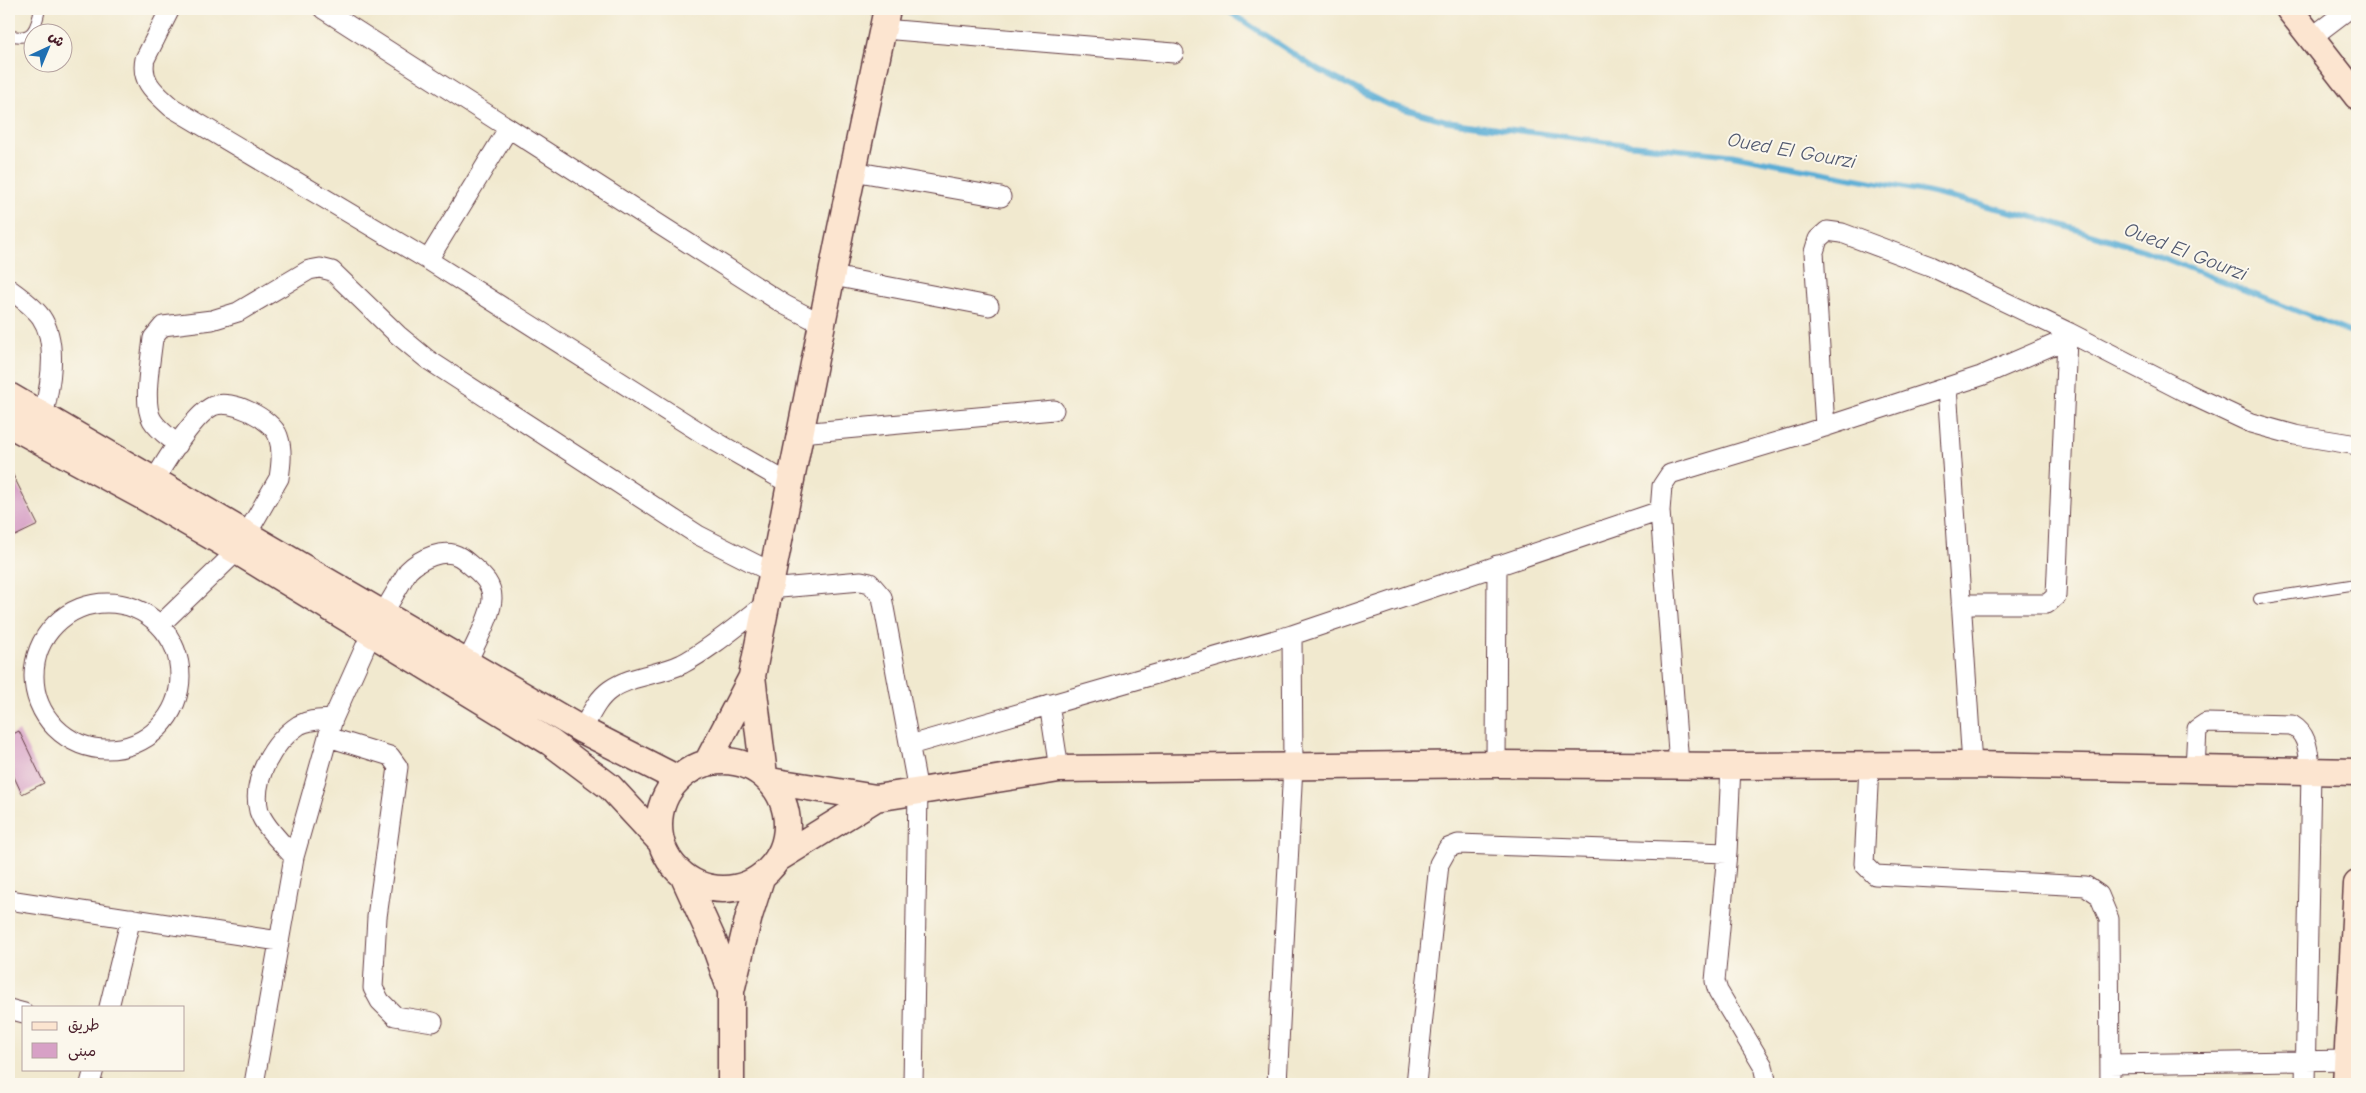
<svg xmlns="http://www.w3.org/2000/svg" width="2366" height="1093" viewBox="0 0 2366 1093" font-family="'Comic Neue','Playpen Sans Arabic',sans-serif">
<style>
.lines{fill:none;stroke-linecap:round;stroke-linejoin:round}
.stream{stroke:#5aadd5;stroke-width:5.5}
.building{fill:#d7a1c6}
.lane-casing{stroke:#633d44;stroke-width:12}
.street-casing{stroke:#633d44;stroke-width:21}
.secondary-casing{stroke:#633d44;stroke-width:29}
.lane{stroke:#fff;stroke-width:10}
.street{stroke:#fff;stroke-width:19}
.secondary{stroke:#fce5d0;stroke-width:26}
.labels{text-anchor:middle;stroke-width:4;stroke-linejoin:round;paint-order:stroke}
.water-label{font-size:20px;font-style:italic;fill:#50586f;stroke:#fbf7ec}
</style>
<rect width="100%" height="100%" fill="#fbf7ec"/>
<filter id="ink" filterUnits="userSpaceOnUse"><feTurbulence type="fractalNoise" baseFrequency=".02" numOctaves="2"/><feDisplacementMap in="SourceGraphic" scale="10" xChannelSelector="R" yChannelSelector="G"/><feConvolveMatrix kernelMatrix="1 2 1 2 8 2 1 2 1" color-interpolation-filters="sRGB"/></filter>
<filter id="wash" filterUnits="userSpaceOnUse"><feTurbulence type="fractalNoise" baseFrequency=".0096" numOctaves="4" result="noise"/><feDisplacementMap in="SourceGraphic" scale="20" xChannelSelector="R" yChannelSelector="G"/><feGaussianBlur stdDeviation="1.12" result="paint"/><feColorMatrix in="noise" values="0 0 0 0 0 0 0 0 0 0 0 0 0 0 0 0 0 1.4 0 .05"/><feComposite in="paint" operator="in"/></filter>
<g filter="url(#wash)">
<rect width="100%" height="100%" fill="#f1e9cf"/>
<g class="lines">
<path class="stream" d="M1225,9L1315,68L1386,104L1447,121L1605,142L1731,155L1927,192L2042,219L2146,251L2357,335"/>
</g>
<g id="blocks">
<path class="building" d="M12,473L38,525L15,536L9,522V475Z
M19,731L44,783L22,794L9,766V736Z"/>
</g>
</g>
<g filter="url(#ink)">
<use href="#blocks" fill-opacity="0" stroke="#633d44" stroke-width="1"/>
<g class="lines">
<defs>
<path id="lane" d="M9,35C32,42 36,29 40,9
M2259,599L2357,584"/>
<path id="street" d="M170,9L145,59C140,82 156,93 171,107L428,260L706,436L790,484
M323,9L785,305L824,325
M883,29L1174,53
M2312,37L2349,9
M853,171L1001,197
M428,260L508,129
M833,276L989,306
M9,289C20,297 33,306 41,317C59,343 50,388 43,416
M1947,387L1972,765
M1825,427L1814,252L1818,239L1827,231L1842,233L1930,266L2068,332L2189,394L2251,423L2295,435L2357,445
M801,433L1054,410
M178,445C169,437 158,430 152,420C142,403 151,359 153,338L163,326L212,320L238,312L309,270L320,268L332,271L398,335L427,359L698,535L773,573
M148,491C160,470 192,416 213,406C231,398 272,419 278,436C283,450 281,465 279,478L237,551L160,625
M769,589L861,581L870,583L882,597L918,791L913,1084
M34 676a73 73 0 1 1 146 0a73 73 0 1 1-146 0Z
M1961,604H2047L2056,596L2067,339
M1049,704L1059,769
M582,730C590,716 597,699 610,690C631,675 660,675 682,664C712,648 739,624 766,604
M328,737L390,756L398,767L377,917L373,988L380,1001L395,1016L433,1022
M910,745L1292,635L1660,511
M1496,764L1497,565
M1679,765L1660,511L1662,486L1670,474L1803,434L1981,376L2067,339L2068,332
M1731,766L1727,853L1715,981L1718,991L1763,1066L1767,1084
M1869,767L1864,864L1875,875L2086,886L2099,895L2109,919L2110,1084
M2195,769L2197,729L2206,723L2292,725C2309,735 2308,753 2311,771L2305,1084
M294,857C283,844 264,827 259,811C251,780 273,742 299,725C310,719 321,720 333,719
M9,900L279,941
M109,1007L131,918
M9,1009L24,1013
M2110,1064L2347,1060
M90,1084L94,1069
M254,1084L294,857L333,719L371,634L408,571C420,559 444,547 460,557C465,560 470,565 475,569C484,577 492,585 492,598C492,616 474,645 467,663
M1277,1084L1293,765L1292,635
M1416,1084L1439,864L1448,848L1458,844L1727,853"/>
<path id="secondary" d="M2289,9L2357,96
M9,396L582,730L678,779
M9,424L144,497L237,551L550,742L610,787L661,842
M659 825a64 64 0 1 1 128 0a64 64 0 1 1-128 0Z
M707,763L752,677
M764,775L752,676L841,228L887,9
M770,781L876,798L1059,769L1496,764L1731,766L1972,765L2357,772
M779,858L876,798
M684,877L714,943L731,991
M731,1084V991L749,916L761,878
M2346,1084L2357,884"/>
</defs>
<use href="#lane" class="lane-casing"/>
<use href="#street" class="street-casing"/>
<use href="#secondary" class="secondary-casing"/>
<use href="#lane" class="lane"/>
<use href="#street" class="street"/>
<use href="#secondary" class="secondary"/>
</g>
</g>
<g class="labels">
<g class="water-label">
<text transform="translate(1792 150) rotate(10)" y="7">Oued El Gourzi</text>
<text transform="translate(2186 251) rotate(21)" y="7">Oued El Gourzi</text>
</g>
</g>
<rect width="2366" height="1093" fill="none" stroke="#fbf7ec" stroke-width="30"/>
<rect x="22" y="1006" width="162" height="65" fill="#fbf7ec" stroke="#b4a19f"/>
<rect x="32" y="1022" width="25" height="8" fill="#fce5d0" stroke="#b4a19f"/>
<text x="68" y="1030" font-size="15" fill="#4a1f2b">طريق</text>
<rect x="32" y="1043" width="25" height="15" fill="#d7a1c6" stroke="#b4a19f"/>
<text x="68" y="1056" font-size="15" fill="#4a1f2b">مبنى</text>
<g transform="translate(48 48) rotate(44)"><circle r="24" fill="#fbf7ec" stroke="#b4a19f"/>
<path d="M0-4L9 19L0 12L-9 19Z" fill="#1f6fb2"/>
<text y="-8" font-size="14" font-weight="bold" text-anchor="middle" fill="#4a1f2b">ش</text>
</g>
</svg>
